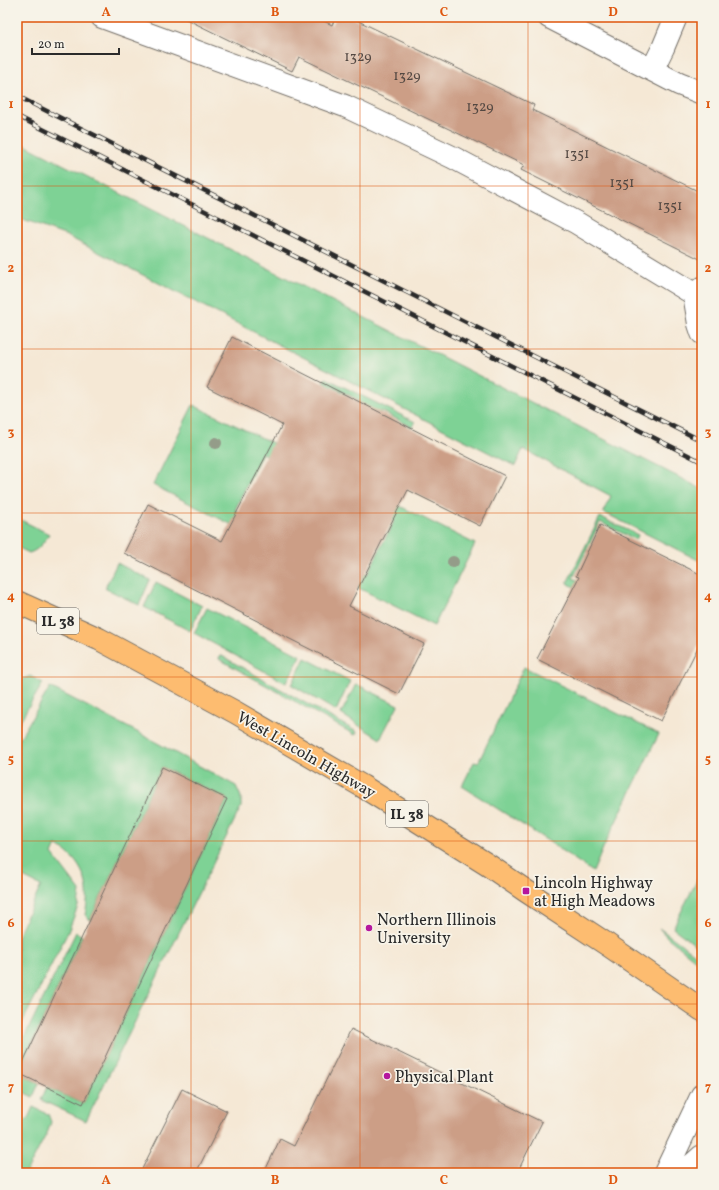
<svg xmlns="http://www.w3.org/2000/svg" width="719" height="1190" viewBox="0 0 719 1190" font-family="Vollkorn,serif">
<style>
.green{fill:#7ed295;stroke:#547e60}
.building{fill:#cc9e86}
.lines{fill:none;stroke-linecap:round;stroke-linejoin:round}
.minor-casing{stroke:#726d66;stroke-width:24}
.major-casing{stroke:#726d66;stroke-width:24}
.minor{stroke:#fff;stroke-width:22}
.major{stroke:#fdbc70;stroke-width:22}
.rail-casing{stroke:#2b2b2b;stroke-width:4.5}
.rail{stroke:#f7f3e8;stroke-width:3;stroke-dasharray:9;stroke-linecap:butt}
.tree{fill:#949c89}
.grid{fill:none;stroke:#df570e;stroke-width:1;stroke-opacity:0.55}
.poi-dot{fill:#b5179e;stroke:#f7f3e8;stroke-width:1.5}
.labels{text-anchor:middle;stroke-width:3.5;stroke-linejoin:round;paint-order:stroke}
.number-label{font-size:14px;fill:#534842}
.shield{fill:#f7f3e8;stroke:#686764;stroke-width:1}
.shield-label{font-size:15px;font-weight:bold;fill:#2b2b2b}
.street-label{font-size:16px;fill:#2b2b2b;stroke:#f7f3e8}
.poi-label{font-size:16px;fill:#2b2b2b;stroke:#f7f3e8;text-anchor:start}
.neatline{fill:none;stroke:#df570e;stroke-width:1.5}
.grid-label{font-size:13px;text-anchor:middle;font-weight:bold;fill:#df570e}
</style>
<rect width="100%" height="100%" fill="#f7f3e8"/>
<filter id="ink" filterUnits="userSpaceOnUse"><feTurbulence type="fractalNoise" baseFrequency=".025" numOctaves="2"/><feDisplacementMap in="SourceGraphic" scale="8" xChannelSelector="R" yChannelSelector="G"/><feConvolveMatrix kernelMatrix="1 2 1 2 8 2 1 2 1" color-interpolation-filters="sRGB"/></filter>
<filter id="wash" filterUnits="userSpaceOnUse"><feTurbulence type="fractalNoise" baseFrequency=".012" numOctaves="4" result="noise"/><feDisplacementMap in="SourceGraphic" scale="16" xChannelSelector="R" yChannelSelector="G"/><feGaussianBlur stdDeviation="0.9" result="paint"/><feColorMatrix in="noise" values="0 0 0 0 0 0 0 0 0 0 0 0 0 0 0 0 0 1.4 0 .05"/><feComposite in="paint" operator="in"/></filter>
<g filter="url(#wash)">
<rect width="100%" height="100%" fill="#f5e8d5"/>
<path class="green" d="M17,141L702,489V562L603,512L611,496L523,449L515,466L67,236L20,219L17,221Z
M326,378L415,422L412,427L381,411L353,467L331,455L359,400L323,382Z
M193,405L304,458L297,470L262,453L235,510L269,528L262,540L153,485Z
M364,488L475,544L434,626L323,570L330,557L367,575L394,521L357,502Z
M600,517L638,535L636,540L600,522L573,578L607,595L604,602L567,583Z
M17,518L49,534C43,543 39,550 29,553L17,547Z
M117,563L150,580L139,605L105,588Z
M156,582L202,606L190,631L144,607Z
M207,608L301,656L286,683L194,633Z
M220,655L357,732L355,735L219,659Z
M305,658L350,681L336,711L292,685Z
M524,667L659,734L604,846L593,872L548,841L462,786L474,762L478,763Z
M30,676L43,683L17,726V684L23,679Z
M356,684L398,705L380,739L341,714Z
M50,687L139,733L236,786L241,797V807L86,1121L41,1100L47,1087L83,1104L227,799L162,767L90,920L85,915C92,885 83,861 56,845L52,854L80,891L78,906L68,932L17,1033V937L41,886L17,874V743Z
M702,870V950L673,928Z
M659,928L702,959V965L667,937Z
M76,932L82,936L18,1073L39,1083L33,1097L17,1089V1052Z
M33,1107L48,1114L51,1122L48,1131L26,1173H17V1116L27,1120Z"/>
<g id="blocks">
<path class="building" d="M182,17H316L332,25L336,17H350L534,105L532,110L702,193V260L521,170L524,165L299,57L292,71Z
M232,337L505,476L480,526L408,490L349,606L424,644L399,694L272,630L273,629L124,553L148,504L222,541L282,425L207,387Z
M600,525L702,575V639L661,721L537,659L579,577L576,576Z
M162,767L227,799L83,1104L18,1073Z
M351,1029L542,1122L517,1173H264L280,1139L294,1146Z
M182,1089L227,1111L196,1173H140Z"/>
</g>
</g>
<g filter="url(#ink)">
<use href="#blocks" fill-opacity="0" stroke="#726d66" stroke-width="1"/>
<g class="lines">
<defs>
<path id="minor" d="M102,17L345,106L452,157L577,223L694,294L702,288
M549,17L679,84L702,93
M652,70L663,48L676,17
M694,294L699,324L702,333
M665,1173L702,1095
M683,1173L702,1156"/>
<path id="major" d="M17,602L99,639L235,712L362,786L488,865L526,891L608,945L702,1010"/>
</defs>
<use href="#minor" class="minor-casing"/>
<use href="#major" class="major-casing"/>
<use href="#minor" class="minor"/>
<use href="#major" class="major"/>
<defs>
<path id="rail" d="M17,96L702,441
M17,116L702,462"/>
</defs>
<use href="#rail" class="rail-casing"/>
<use href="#rail" class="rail"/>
</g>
<g class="tree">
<circle cx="216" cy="443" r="6"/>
<circle cx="453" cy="562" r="6"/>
</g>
</g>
<path class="grid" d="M191,17V1173M360,17V1173M528,17V1173M17,186H702M17,349H702M17,513H702M17,677H702M17,841H702M17,1004H702"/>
<g class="poi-dot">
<rect x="522" y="887" width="8" height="8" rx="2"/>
<circle cx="369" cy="928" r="4"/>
<circle cx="387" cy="1076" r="4"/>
</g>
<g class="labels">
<g class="number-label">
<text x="358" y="61">1329</text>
<text x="407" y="80">1329</text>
<text x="480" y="111">1329</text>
<text x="577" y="158">1351</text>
<text x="622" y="187">1351</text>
<text x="670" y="210">1351</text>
</g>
<g class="shield">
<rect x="37" y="608" width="42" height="26" rx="3"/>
<rect x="386" y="801" width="42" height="26" rx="3"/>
</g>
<g class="shield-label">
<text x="58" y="626">IL 38</text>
<text x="407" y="819">IL 38</text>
</g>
<g class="street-label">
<text transform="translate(307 754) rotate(30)" y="6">West Lincoln Highway</text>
</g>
<g class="poi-label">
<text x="534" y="888">Lincoln Highway<tspan x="534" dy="18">at High Meadows</tspan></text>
<text x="377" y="925">Northern Illinois<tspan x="377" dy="18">University</tspan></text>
<text x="395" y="1082">Physical Plant</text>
</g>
</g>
<rect width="719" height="1190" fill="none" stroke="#f7f3e8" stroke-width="44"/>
<path d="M32 48v6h87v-6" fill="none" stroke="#2b2b2b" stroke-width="2"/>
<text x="38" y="48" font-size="12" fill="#2b2b2b" stroke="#f7f3e8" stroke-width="3" paint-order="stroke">20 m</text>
<rect x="22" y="22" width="675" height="1146" class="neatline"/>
<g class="grid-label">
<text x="106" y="16">A</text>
<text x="275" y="16">B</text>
<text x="444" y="16">C</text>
<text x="613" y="16">D</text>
<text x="11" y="108">1</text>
<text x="708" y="108">1</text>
<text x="11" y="272">2</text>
<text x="708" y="272">2</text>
<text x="11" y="436">3</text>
<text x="708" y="436">3</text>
<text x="11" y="600">4</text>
<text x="708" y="600">4</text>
<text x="11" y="763">5</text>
<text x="708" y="763">5</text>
<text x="11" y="927">6</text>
<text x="708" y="927">6</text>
<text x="11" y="1091">7</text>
<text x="708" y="1091">7</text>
<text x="106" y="1184">A</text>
<text x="275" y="1184">B</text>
<text x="444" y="1184">C</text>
<text x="613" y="1184">D</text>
</g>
</svg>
